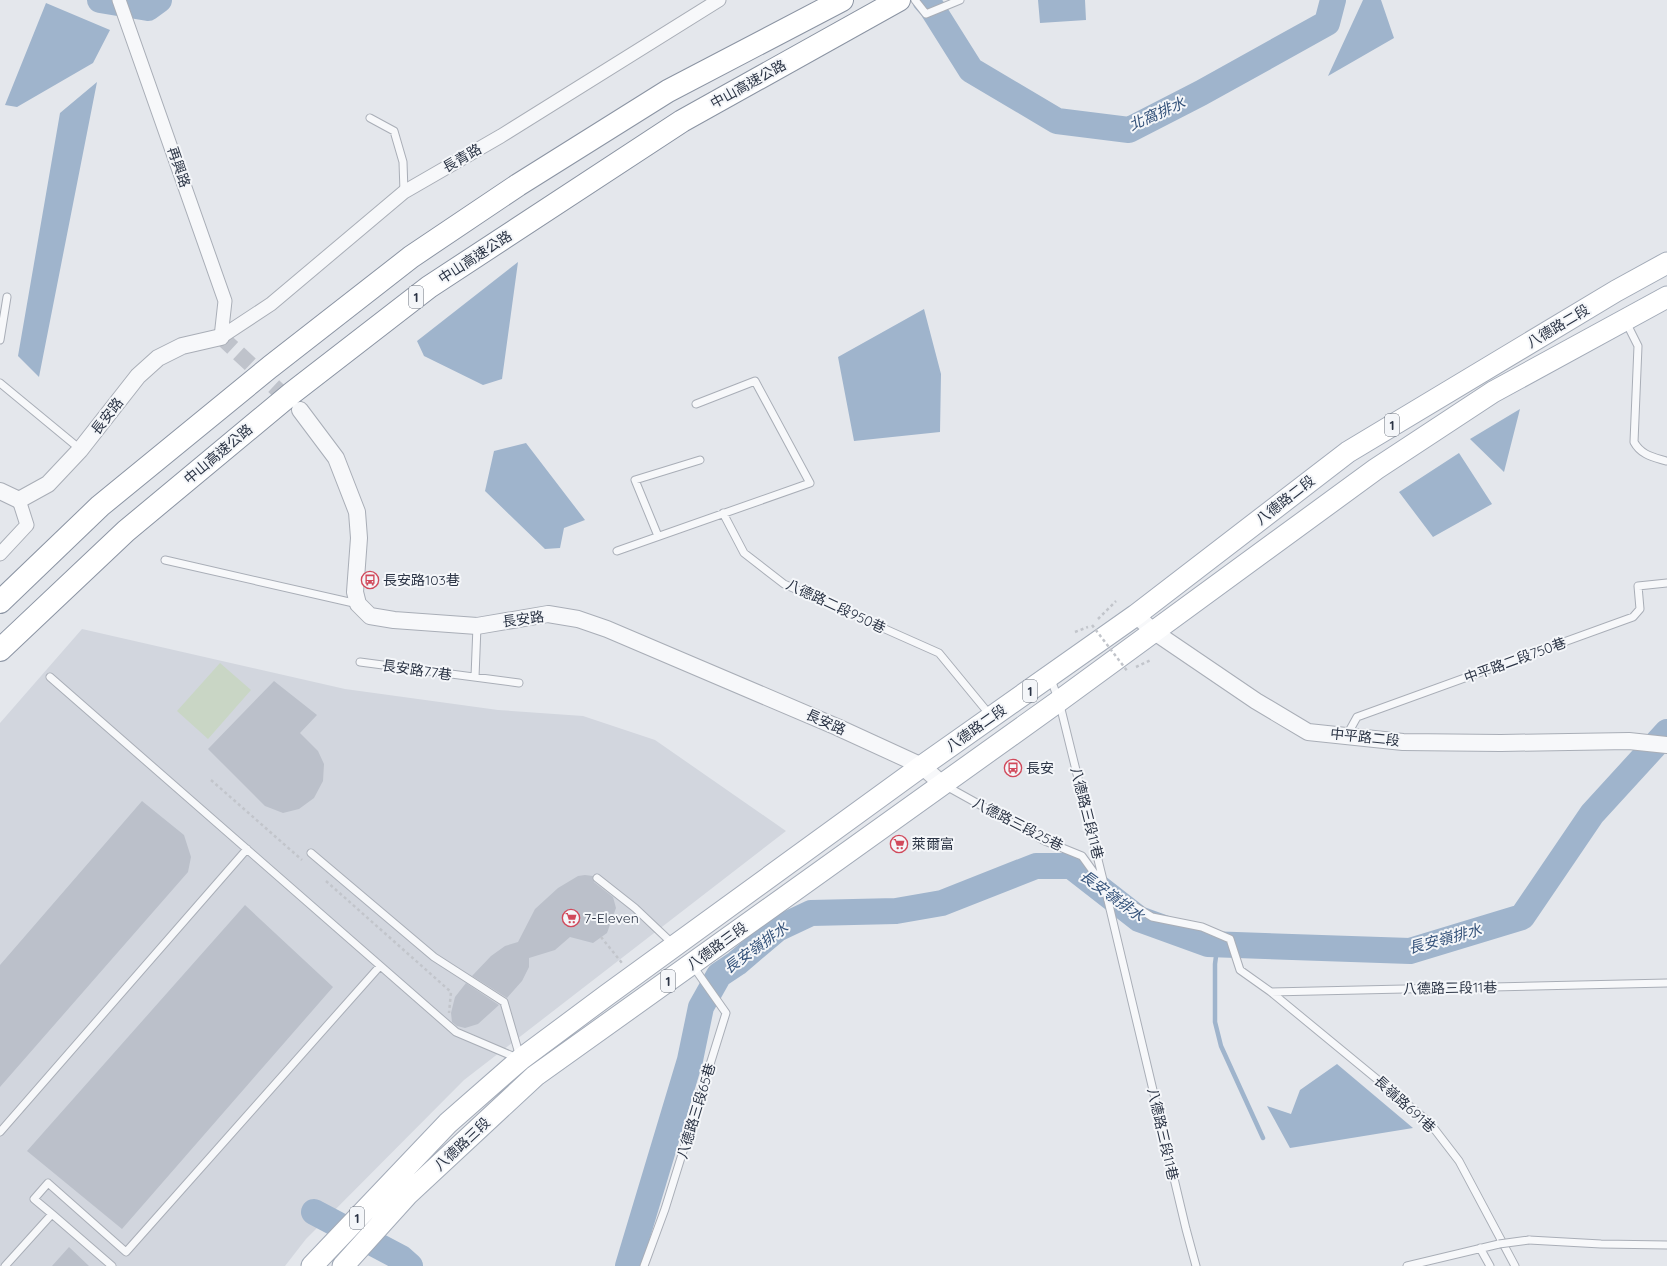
<svg xmlns="http://www.w3.org/2000/svg" width="1667" height="1266" viewBox="0 0 1667 1266" font-family="Quicksand,'Noto Sans TC',sans-serif">
<style>
.built{fill:#d2d6de}
.green{fill:#c9d6c5}
.water{fill:#9fb4cc}
.lines{fill:none;stroke-linecap:round;stroke-linejoin:round}
.stream{stroke:#9fb4cc;stroke-width:4.5}
.river{stroke:#9fb4cc;stroke-width:26}
.building{fill:#bbc0ca}
.tertiary-tunnel{stroke:#bfc3cb;stroke-width:16;stroke-dasharray:16 8;stroke-linecap:butt}
.service-casing{stroke:#a9aeb7;stroke-width:9}
.minor-casing{stroke:#a9aeb7;stroke-width:15}
.tertiary-casing{stroke:#a9aeb7;stroke-width:18}
.primary-casing{stroke:#a3abb8;stroke-width:23}
.motorway-casing{stroke:#8b94a3;stroke-width:24}
.path{stroke:#c2c5cb;stroke-width:2.5;stroke-dasharray:3 3;stroke-linecap:butt}
.service{stroke:#f7f8fa;stroke-width:7}
.minor{stroke:#f7f8fa;stroke-width:13}
.tertiary{stroke:#f7f8fa;stroke-width:16}
.primary{stroke:#fff;stroke-width:21}
.motorway{stroke:#fff;stroke-width:22}
.service-bridge-casing{stroke:#a9aeb7;stroke-width:9;stroke-linecap:butt}
.path-bridge{stroke:#c2c5cb;stroke-width:2.5;stroke-dasharray:3 3;stroke-linecap:butt}
.service-bridge{stroke:#f7f8fa;stroke-width:7}
.labels{text-anchor:middle;stroke-width:4;stroke-linejoin:round;paint-order:stroke}
.shield{fill:#f4f6f9;stroke:#676e7b;stroke-width:1}
.shield-label{font-size:13px;font-weight:bold;fill:#2b3445}
.street-label{font-size:14px;fill:#2b3445;stroke:#f4f6f9}
.poi-label{font-size:14px;fill:#2b3445;stroke:#f4f6f9;text-anchor:start}
.water-label{font-size:15px;font-style:italic;fill:#34527a;stroke:#f4f6f9}
</style>
<rect width="100%" height="100%" fill="#e4e7ec"/>
<path class="built" d="M82,629L345,689L498,710L583,716L655,740L786,831L464,1080L306,1239L285,1266H0V723Z"/>
<path class="green" d="M220,663L251,690L208,739L177,711Z"/>
<path class="water" d="M1038,0H1085L1086,20L1040,23Z
M1363,0H1381L1394,38L1328,76Z
M46,3L110,30L93,63L17,107L5,105Z
M97,82L39,377L18,356L60,113Z
M518,262L502,379L483,385L424,356L417,341Z
M924,309L941,374L940,432L854,441L838,357Z
M1520,409L1504,472L1470,439Z
M526,443L585,520L564,528L560,548L545,549L485,491L494,451Z
M1459,453L1492,504L1433,537L1399,492Z
M1337,1064L1413,1128L1290,1148L1267,1106L1291,1114L1300,1090Z"/>
<g class="lines">
<path class="stream" d="M1219,933L1215,964V1022L1221,1046L1263,1138"/>
<path class="river" d="M100,0L148,8L159,0
M925,0L932,8L971,70L1057,121L1129,130L1201,93L1327,23L1333,0
M314,1212L401,1258L410,1266
M628,1266L690,1060L701,1007L719,975L737,963L777,929L811,913L896,911L942,903L1036,866H1071L1139,919L1208,944L1410,951L1522,917L1592,814L1667,732"/>
</g>
<path class="building" d="M274,681L317,715L300,733L318,751L324,764L323,781L314,798L299,809L283,813L265,806L208,749Z
M142,801L184,835L191,857L188,872L0,1087V965Z
M585,875L593,876L594,882L613,897L616,908L607,933L593,943L570,937L555,950L529,958V967L522,981L507,998L472,976L491,956L505,946L518,942L535,909L558,888L578,876Z
M245,905L333,987L122,1229L27,1151Z
M466,983L499,1005L478,1024L465,1028L457,1026L452,1022L451,1013L455,997Z
M69,1247L89,1266H52Z"/>
<g class="lines">
<path class="tertiary-tunnel" d="M221,337L294,405"/>
<defs>
<path id="service" d="M915,0L926,14L960,0
M370,118L394,131L403,162L404,192
M1626,322L1638,346L1634,442C1641,455 1653,457 1666,461
M0,340L7,297
M0,383L80,449
M723,513L744,553L784,584L939,653L990,715
M658,536L635,480L700,460
M617,551L810,483L755,381L696,404
M165,560L358,604
M360,662L519,683
M50,677L456,1032L517,1058
M475,677L477,626
M1050,677L1059,701L1105,888L1186,1229L1196,1266
M1347,735L1357,717L1633,617L1640,609L1638,586L1667,583
M946,786L1045,841L1082,856L1105,888L1152,917L1202,927L1230,939L1240,970L1271,992L1429,1122L1459,1161L1515,1266
M311,853L434,957L504,1002L520,1057
M597,878L635,908L673,944
M1271,992L1667,983
M0,1132L247,849
M52,1214L34,1199L48,1183L126,1252L380,966
M1529,1240L1601,1244L1667,1245
M1480,1248L1490,1266
M5,1266L52,1214L112,1266
M644,1266L665,1209L726,1013L693,966
M1407,1266L1499,1244"/>
<path id="minor" d="M119,0L225,301L221,337
M221,337L271,304L404,192L501,136L719,0
M0,554L27,525L19,500"/>
<path id="tertiary" d="M300,410L336,458L357,512L359,538L355,592L358,604L370,616L394,620L477,626L548,614L578,619L607,629L837,727L922,766L942,784
M0,491L19,500L48,484L80,450L138,376L158,358L182,346L221,337
M1136,615L1153,631L1256,701L1308,732L1403,742L1501,743L1629,741L1667,745"/>
<path id="primary" d="M312,1266L448,1123L521,1059L607,995L922,766L1136,615L1348,452L1616,291L1667,263
M343,1266L408,1194L535,1076L1059,701L1376,469L1493,392L1667,297"/>
<path id="motorway" d="M0,602L100,506L270,367L411,257L518,185L668,91L842,0
M0,650L126,531L292,393L429,287L682,121L899,0"/>
</defs>
<use href="#service" class="service-casing"/>
<use href="#minor" class="minor-casing"/>
<use href="#tertiary" class="tertiary-casing"/>
<use href="#primary" class="primary-casing"/>
<use href="#motorway" class="motorway-casing"/>
<path class="path" d="M1098,619L1116,601
M1075,632L1088,627
M1136,667L1151,660
M211,780L302,860
M326,881L451,992L449,1013
M601,937L622,963"/>
<use href="#service" class="service"/>
<use href="#minor" class="minor"/>
<use href="#tertiary" class="tertiary"/>
<use href="#primary" class="primary"/>
<use href="#motorway" class="motorway"/>
<defs>
<path id="service-bridge" d="M1499,1244L1529,1240"/>
</defs>
<use href="#service-bridge" class="service-bridge-casing"/>
<path class="path-bridge" d="M1092,625L1128,672"/>
<use href="#service-bridge" class="service-bridge"/>
</g>
<defs>
<symbol id="bus-ring" viewBox="-11 -11 22 22"><circle r="9.5" fill="#f4f6f9" stroke="#d1495b" stroke-width="1.5"/><path d="M-5-6H5V4H4V6H2V4H-2V6H-4V4H-5ZM-3.5-4V0h7V-4ZM-3.5 1.2v1.5H-2V1.2ZM2 1.2v1.5H3.5V1.2Z" fill="#d1495b"/></symbol>
<symbol id="supermarket-ring" viewBox="-11 -11 22 22"><circle r="9.5" fill="#f4f6f9" stroke="#d1495b" stroke-width="1.5"/><path d="M-6-5.5h2.5l.6 2H6L4.5 2H-2.5L-4.4-4H-6ZM-1.5 3.2a1.3 1.3 0 1 0 .1 0ZM3 3.2a1.3 1.3 0 1 0 .1 0Z" fill="#d1495b"/></symbol>
</defs>
<g fill-rule="evenodd">
<use href="#bus-ring" x="360" y="570" width="20" height="20"/>
<use href="#bus-ring" x="1003" y="758" width="20" height="20"/>
<use href="#supermarket-ring" x="889" y="834" width="20" height="20"/>
<use href="#supermarket-ring" x="561" y="908" width="20" height="20"/>
</g>
<g class="labels">
<g class="shield">
<rect x="409" y="286" width="14" height="22" rx="3"/>
<rect x="1385" y="414" width="14" height="22" rx="3"/>
<rect x="1023" y="680" width="14" height="22" rx="3"/>
<rect x="661" y="970" width="14" height="22" rx="3"/>
<rect x="350" y="1207" width="14" height="22" rx="3"/>
</g>
<g class="shield-label">
<text x="416" y="302">1</text>
<text x="1392" y="430">1</text>
<text x="1030" y="696">1</text>
<text x="668" y="986">1</text>
<text x="357" y="1223">1</text>
</g>
<g class="street-label">
<text transform="translate(748 84) rotate(-29)" y="5">中山高速公路</text>
<text transform="translate(462 158) rotate(-30)" y="5">長青路</text>
<text transform="translate(179 167) rotate(71)" y="5">再興路</text>
<text transform="translate(475 257) rotate(-33)" y="5">中山高速公路</text>
<text transform="translate(1558 326) rotate(-31)" y="5">八德路二段</text>
<text transform="translate(107 416) rotate(-52)" y="5">長安路</text>
<text transform="translate(218 454) rotate(-40)" y="5">中山高速公路</text>
<text transform="translate(1285 500) rotate(-38)" y="5">八德路二段</text>
<text transform="translate(836 606) rotate(25)" y="5">八德路二段950巷</text>
<text transform="translate(523 619) rotate(-8)" y="5">長安路</text>
<text transform="translate(1515 660) rotate(-20)" y="5">中平路二段750巷</text>
<text transform="translate(417 670) rotate(8)" y="5">長安路77巷</text>
<text transform="translate(826 722) rotate(24)" y="5">長安路</text>
<text transform="translate(976 728) rotate(-35)" y="5">八德路二段</text>
<text transform="translate(1365 737) rotate(6)" y="5">中平路二段</text>
<text transform="translate(1087 813) rotate(76)" y="5">八德路三段11巷</text>
<text transform="translate(1018 824) rotate(27)" y="5">八德路三段25巷</text>
<text transform="translate(717 946) rotate(-36)" y="5">八德路三段</text>
<text transform="translate(1450 988) rotate(-1)" y="5">八德路三段11巷</text>
<text transform="translate(1405 1104) rotate(42)" y="5">長嶺路691巷</text>
<text transform="translate(696 1111) rotate(-73)" y="5">八德路三段65巷</text>
<text transform="translate(1163 1134) rotate(77)" y="5">八德路三段11巷</text>
<text transform="translate(462 1144) rotate(-43)" y="5">八德路三段</text>
</g>
<g class="poi-label">
<text x="383" y="585">長安路103巷</text>
<text x="1026" y="773">長安</text>
<text x="912" y="849">萊爾富</text>
<text x="584" y="923">7-Eleven</text>
</g>
<g class="water-label">
<text transform="translate(1157 114) rotate(-24)" y="5">北窩排水</text>
<text transform="translate(1112 896) rotate(36)" y="5">長安嶺排水</text>
<text transform="translate(1445 939) rotate(-15)" y="5">長安嶺排水</text>
<text transform="translate(756 948) rotate(-36)" y="5">長安嶺排水</text>
</g>
</g>
</svg>
